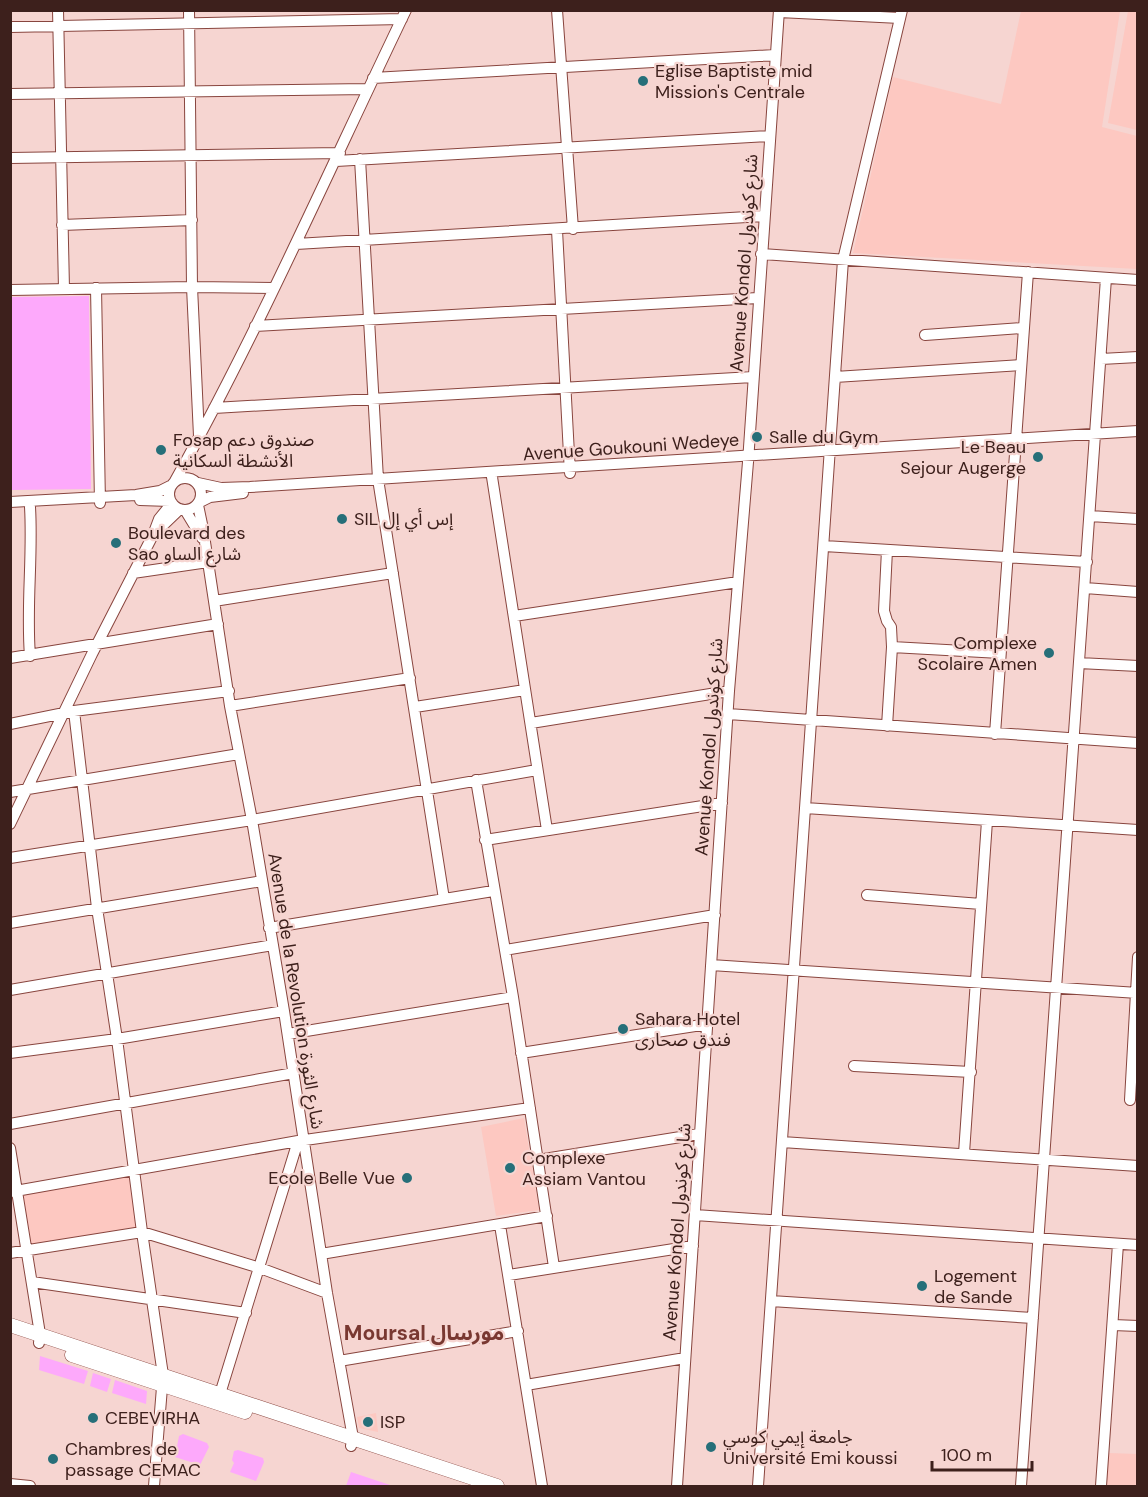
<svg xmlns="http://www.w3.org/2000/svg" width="1148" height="1497" viewBox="0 0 1148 1497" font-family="'DM Sans','Noto Sans Arabic',sans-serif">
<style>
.built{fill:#fdc8c1}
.green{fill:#fda9fb}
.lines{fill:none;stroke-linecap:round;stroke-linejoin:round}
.minor-casing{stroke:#88453e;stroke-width:12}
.major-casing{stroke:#88453e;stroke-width:15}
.minor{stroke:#fff;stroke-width:10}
.major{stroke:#fff;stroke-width:14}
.poi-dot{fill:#266f79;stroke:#f6d5d1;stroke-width:2}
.labels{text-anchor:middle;stroke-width:4.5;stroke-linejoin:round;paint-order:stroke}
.poi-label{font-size:18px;fill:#3d201c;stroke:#f6d5d1;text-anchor:start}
.street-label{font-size:18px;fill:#3d201c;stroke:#f6d5d1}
.quarter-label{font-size:21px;font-weight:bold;fill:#793831;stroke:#f6d5d1}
</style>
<rect width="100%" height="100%" fill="#f6d5d1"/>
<path class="built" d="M1021,11H1120L1102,127L1137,136V269L853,253L893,77L1001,104Z
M1128,11H1137V130L1108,123Z
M524,1118L539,1210L496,1216L481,1127Z
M131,1168L137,1232L26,1250L19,1186Z
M376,1413L378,1432L359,1428L357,1417Z
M1109,1453L1137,1454V1486H1106Z"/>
<path class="green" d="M89,296L91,489L11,490V297Z
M40,1356L88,1371L84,1384L39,1370Z
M93,1373L111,1379L107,1392L90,1386Z
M115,1380L147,1391L146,1404L112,1393Z
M183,1434L207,1443L209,1447L200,1465L175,1457L179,1436Z
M238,1450L263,1458L264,1462L256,1481L230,1472L234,1463L232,1460L234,1451Z
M351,1472L393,1486H346Z"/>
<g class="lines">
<defs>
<path id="minor" d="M58,10L64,289
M189,10L192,287L199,436
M557,10L573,229
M779,12L900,18
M10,27L402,19
M373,78L775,55
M10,94L368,89
M10,158L340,153
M360,159L378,479L444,899
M336,161L770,136
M62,225L192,220
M557,230L570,473
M296,244L764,216
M761,254L1138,280
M96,288L100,503
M10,290L192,287L273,288
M255,326L758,298
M925,335L1023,328
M1101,359L1138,357
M835,377L1021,365
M214,408L753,377
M492,477L547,830
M169 494a16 16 0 1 1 32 0a16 16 0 1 1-32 0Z
M175,481C260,328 330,168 406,10
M198,483L221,488L250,487L1138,431
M140,500L170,501
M10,502L136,495L160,491L170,486
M200,502L210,497L243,493
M198,505L203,529L230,706L252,820L284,1011L327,1293L353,1438L351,1446
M30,507C33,557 26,606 30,656
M185,510L202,538
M1090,516L1138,519
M155,533L180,509
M824,546L1087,562
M887,550L884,611L887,621L891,627L892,647L887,726
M133,573L208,562
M1085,588L1138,592
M214,601L393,573
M514,616L738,582
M892,647L1000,653
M10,658L218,624
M1079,663L1138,666
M230,706L410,678
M415,707L525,690
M74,711L97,908L117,1039L142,1232L163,1375L154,1486
M728,714L1138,743
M531,723L729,691
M10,724L74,711L229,691
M995,734L1028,272
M476,780L513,997L554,1267
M10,792L239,754
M805,808L1138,830
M10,824L92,654L153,535L159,519L172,503
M485,840L722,803
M10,858L252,820L537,770
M867,895L981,904
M10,923L262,881
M269,928L493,891
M505,950L715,915
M711,965L1138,993
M10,990L273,945
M288,1034L513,997
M10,1053L117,1039L284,1011
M521,1053L708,1024
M854,1066L971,1072
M1130,1100L1138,957
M10,1124L294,1073
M782,1142L1138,1166
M10,1148L40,1334L39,1343
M964,1153L987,821
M538,1160L699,1134
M10,1192L298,1141L530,1108
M695,1215L1138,1245
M500,1225L542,1486
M10,1253L142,1232L260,1268L327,1293
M321,1254L547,1216
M509,1275L693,1246
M32,1282L246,1313
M771,1301L1033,1318
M1113,1325L1138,1326
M339,1361L518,1331
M526,1385L685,1358
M220,1394L298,1141
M10,1484L30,1486
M677,1486L729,691L748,462L779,10
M758,1486L843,260L902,10
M1021,1486L1106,278
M1101,1486L1118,1244"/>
<path id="major" d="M10,1325L497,1486
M72,1355L245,1412"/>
</defs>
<use href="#minor" class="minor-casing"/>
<use href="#major" class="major-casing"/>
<use href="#minor" class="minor"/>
<use href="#major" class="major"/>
</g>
<g class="poi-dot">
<circle cx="643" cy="81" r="6"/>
<circle cx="757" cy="437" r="6"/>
<circle cx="161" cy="450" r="6"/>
<circle cx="1038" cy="457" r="6"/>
<circle cx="342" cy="519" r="6"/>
<circle cx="116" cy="543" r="6"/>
<circle cx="1049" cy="653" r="6"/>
<circle cx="623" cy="1029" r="6"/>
<circle cx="510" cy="1168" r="6"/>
<circle cx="407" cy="1178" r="6"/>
<circle cx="922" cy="1286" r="6"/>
<circle cx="93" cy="1418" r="6"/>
<circle cx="368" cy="1422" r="6"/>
<circle cx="711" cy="1447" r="6"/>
<circle cx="53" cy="1459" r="6"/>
</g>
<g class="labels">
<g class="poi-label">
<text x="655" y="77">Eglise Baptiste mid<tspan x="655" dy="21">Mission's Centrale</tspan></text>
<text x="769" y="443">Salle du Gym</text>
<text x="173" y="446">Fosap صندوق دعم<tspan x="173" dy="21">الأنشطة السكانية</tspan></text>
<text x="1026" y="453" text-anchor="end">Le Beau<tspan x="1026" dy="21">Sejour Augerge</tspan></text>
<text x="354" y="525">SIL إس أي إل</text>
<text x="128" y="539">Boulevard des<tspan x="128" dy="21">Sao شارع الساو</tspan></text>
<text x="1037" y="649" text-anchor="end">Complexe<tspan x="1037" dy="21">Scolaire Amen</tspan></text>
<text x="635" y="1025">Sahara Hotel<tspan x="635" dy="21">فندق صحارى</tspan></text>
<text x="522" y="1164">Complexe<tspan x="522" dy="21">Assiam Vantou</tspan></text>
<text x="395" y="1184" text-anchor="end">Ecole Belle Vue</text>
<text x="934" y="1282">Logement<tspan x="934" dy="21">de Sande</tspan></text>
<text x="105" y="1424">CEBEVIRHA</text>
<text x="380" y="1428">ISP</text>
<text x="723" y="1443">جامعة إيمي كوسي<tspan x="723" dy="21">Université Emi koussi</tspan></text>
<text x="65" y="1455">Chambres de<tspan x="65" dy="21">passage CEMAC</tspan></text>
</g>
<g class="street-label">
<text transform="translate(744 263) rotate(-86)" y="6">Avenue Kondol شارع كوندول</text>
<text transform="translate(631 447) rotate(-4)" y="6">Avenue Goukouni Wedeye</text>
<text transform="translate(709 747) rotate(-86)" y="6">Avenue Kondol شارع كوندول</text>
<text transform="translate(296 991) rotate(81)" y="6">Avenue de la Revolution شارع الثورة</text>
<text transform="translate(677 1232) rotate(-86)" y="6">Avenue Kondol شارع كوندول</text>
</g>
<g class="quarter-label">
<text x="424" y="1340">Moursal مورسال</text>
</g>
</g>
<rect width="1148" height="1497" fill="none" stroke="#3d201c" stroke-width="24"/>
<path d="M932 1461v9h100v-9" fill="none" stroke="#3d201c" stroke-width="3"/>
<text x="941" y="1461" font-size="18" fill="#3d201c" stroke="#f6d5d1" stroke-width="4.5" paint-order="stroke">100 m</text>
</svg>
